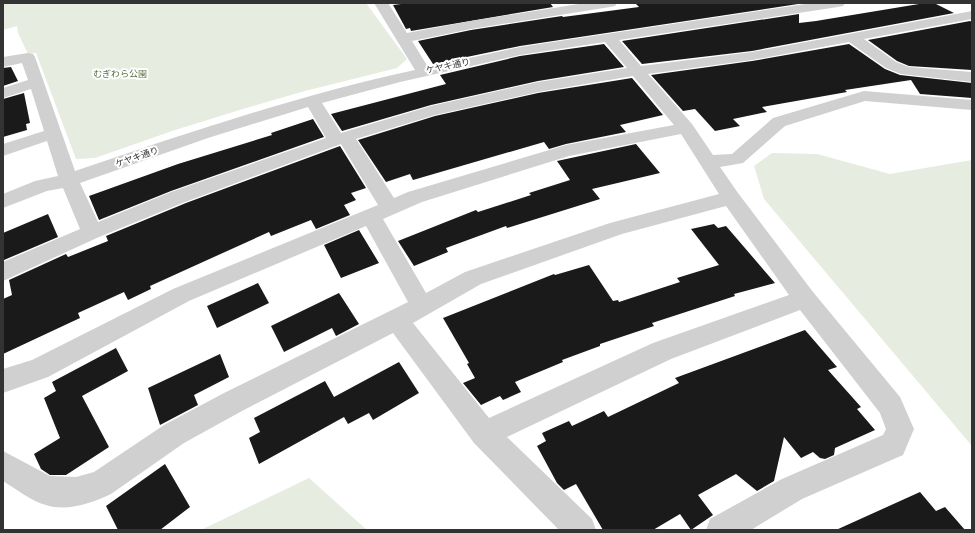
<svg xmlns="http://www.w3.org/2000/svg" width="975" height="533" viewBox="0 0 975 533" font-family="Lato,'Noto Sans JP',sans-serif">
<style>
.green{fill:#e6ecdf}
.building{fill:#1a1a1a}
.lines{fill:none;stroke-linecap:round;stroke-linejoin:round}
.minor{fill:#d0d0d0;fill-rule:evenodd}
.labels{text-anchor:middle;stroke-width:4;stroke-linejoin:round;paint-order:stroke}
.far-street-label{font-size:9px;fill:#333;stroke:#fff}
.far-park-label{font-size:9px;fill:#56703f;stroke:#fff}
</style>
<rect width="100%" height="100%" fill="#fff"/>
<path class="green" d="M3,3H366L407,59L397,68L305,91L243,109L175,130L95,158L76,159L36,53L28,54L18,33L17,26L3,30Z
M772,153L817,154L890,174L972,160V446L764,199L754,166Z
M309,478L367,530H201Z"/>
<path class="building" d="M409,3H550L553,7L411,31L410,28L406,29L393,5Z
M635,3L798,4L520,46L433,64L418,41L471,30L562,16L563,17L639,7Z
M925,3H934L954,13L752,51L642,64L622,41L799,14V23L816,21Z
M970,21L972,22V70L909,66L897,61L868,40Z
M604,44L624,67L538,81L431,105L342,131L331,114L446,84L440,75L520,56Z
M849,44L885,69L900,75L972,83V98L920,94L911,80L845,90L847,92L762,107L767,112L733,119L740,126L715,131L695,109L683,111L651,75L752,61Z
M11,67L18,81L3,86V68Z
M632,78L663,115L620,125L626,132L566,144L549,149L544,142L413,180L410,174L386,182L358,140L435,116L538,93Z
M24,93L30,123L26,124L27,130L3,137V99Z
M313,119L324,137L171,191L99,220L89,196L178,164L272,135L271,133Z
M636,144L660,173L592,189L600,199L507,228L506,226L446,248L448,252L414,266L398,241L476,210L478,212L531,195L529,193L570,180L557,161Z
M340,146L366,188L351,193L356,200L344,205L350,215L316,229L311,220L271,236L269,232L150,286L151,289L128,300L124,292L78,313L80,318L3,354V299L12,295L9,280L66,254L68,257L108,241L106,236L186,203Z
M48,214L58,237L4,260L3,233Z
M714,224L718,228L726,226L775,283L734,294L735,296L652,323L654,326L600,344V346L562,360L563,362L515,382L521,392L503,400L500,396L481,405L463,383L475,378L467,364L469,363L443,318L554,274L555,275L589,265L613,301L618,300L619,302L680,282L677,278L719,265L691,229Z
M359,230L379,263L341,278L324,245Z
M258,283L269,303L217,328L207,306Z
M339,293L359,324L336,336L332,328L284,352L271,326Z
M805,330L837,367L828,370L861,407L857,409L875,430L835,448L834,455L825,459L820,458L813,452L801,458L784,437L774,481L757,491L736,474L698,495L713,515L691,530L680,514L653,530H603L576,484L564,490L557,483L537,446L546,441L542,433L569,421L572,426L604,411L608,417L679,383L675,378Z
M116,348L128,371L82,396L109,447L66,475H50L41,469L34,454L60,438L44,398L56,391L52,382Z
M220,354L229,377L194,395L198,405L160,425L148,388Z
M399,362L419,393L373,420L369,413L348,424L344,417L259,464L249,438L260,432L254,418L325,381L334,397Z
M165,464L190,507L160,530H118L106,506Z
M920,492L936,511L945,507L965,530H836Z"/>
<g class="lines">
<path class="minor" d="M374,3H388L407,33L471,21L585,3H617L615,6L610,7L471,29L412,41L428,67L520,47L812,3H845L843,6L838,7L619,40L641,66L752,52L972,11V19L864,39L896,62L909,67L972,72V82L901,74L886,68L849,42L752,60L648,74L692,124L713,155L732,154L773,118L864,91L972,100V110L865,101L785,126L743,163L720,167L738,193L813,292L900,397L914,429L903,455L802,499L751,530H706L710,519L782,479L883,435L886,429L880,413L800,310L671,359L507,437L592,519L596,530H559L474,443L393,333L242,411L184,443L111,494C92,503 67,512 46,505C31,501 16,489 3,481V451L50,476L76,477L94,472L164,425L224,393L408,302L366,226L189,301L48,377L3,393V369L32,360L173,289L378,205L341,144L185,202L99,237L3,281V262L80,229L63,188L47,191L3,208V194L35,181L58,176L47,141L3,156V144L44,131L31,89L3,98V88L28,80L22,63L3,67V57L28,53L33,54L35,57L75,171C187,133 299,95 415,70ZM605,42L627,68L538,82L431,106L341,133L322,103L400,82L520,55ZM633,76L674,125L566,145L408,192L394,198L356,139L435,115L538,92ZM308,107L326,138L171,192L98,222L80,183L208,138ZM681,134L719,194L610,223L465,272L426,293L383,219L422,202L569,156ZM726,206L789,295L653,343L489,418L413,323L481,284L622,234Z"/>
</g>
<g class="labels">
<g class="far-street-label">
<text transform="translate(448 66) rotate(-12)" y="3">ケヤキ通り</text>
<text transform="translate(137 157) rotate(-19)" y="3">ケヤキ通り</text>
</g>
<g class="far-park-label">
<text x="120" y="77">むぎわら公園</text>
</g>
</g>
<rect width="975" height="533" fill="none" stroke="#333333" stroke-width="8"/>
</svg>
